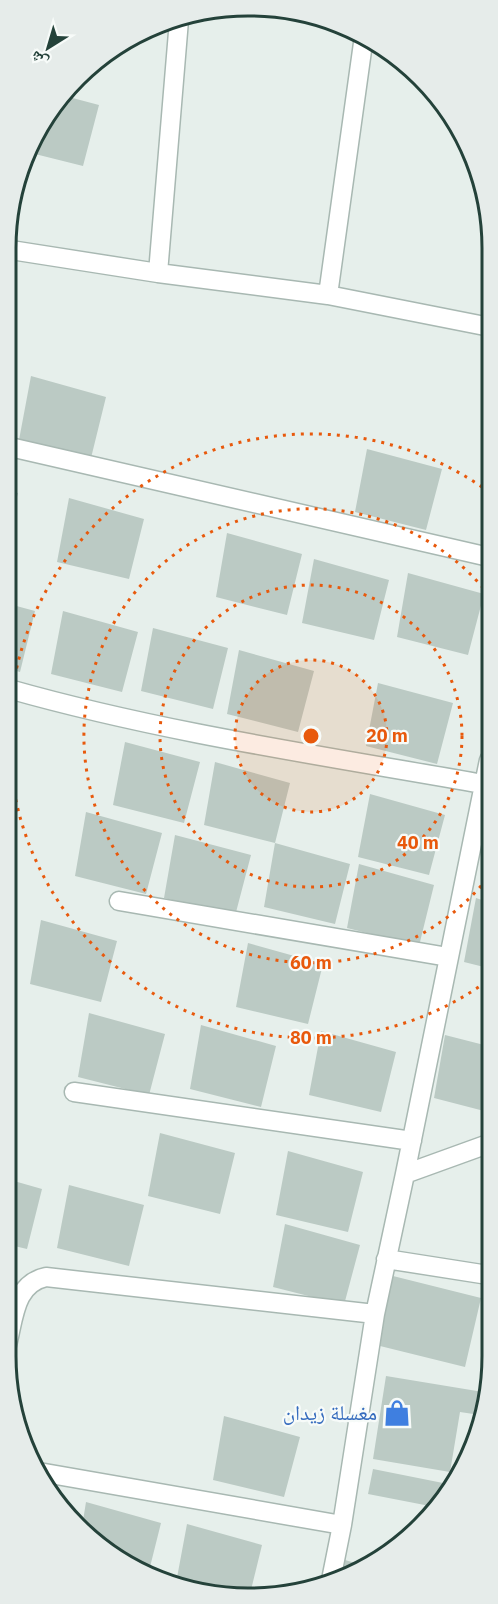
<svg xmlns="http://www.w3.org/2000/svg" width="498" height="1604" viewBox="0 0 498 1604" font-family="'IBM Plex Sans','Noto Naskh Arabic',sans-serif">
<style>
.building{fill:#bbcac4}
.lines{fill:none;stroke-linecap:round;stroke-linejoin:round}
.minor-casing{stroke:#a8b8b2;stroke-width:21}
.minor{stroke:#fff;stroke-width:18}
.ring{fill:none;stroke:#e8590c;stroke-width:3;stroke-dasharray:3 6}
.labels{text-anchor:middle;stroke-width:4.5;stroke-linejoin:round;paint-order:stroke}
.shop-label{font-size:21px;fill:#366cbe;stroke:#f7fbf9;text-anchor:end}
.rim{fill:none;stroke:#24423a;stroke-width:3}
.centre{fill:#e8590c;stroke:#f7fbf9;stroke-width:3}
.ring-label{font-size:18px;text-anchor:middle;font-weight:bold;fill:#e8590c;stroke:#f7fbf9;stroke-width:4.5;stroke-linejoin:round;paint-order:stroke}
</style>
<rect width="100%" height="100%" fill="#e6efeb"/>
<path class="building" d="M65,96L99,105L83,166L31,153L47,114Z
M31,376L106,397L91,458L19,440Z
M367,449L442,469L426,530L355,512Z
M10,491L18,493L10,524H9Z
M69,498L144,519L129,579L57,562Z
M227,533L302,554L287,615L216,597Z
M314,559L389,580L374,640L302,623Z
M408,573L484,594L468,655L397,637Z
M9,604L35,611L20,672L9,669Z
M63,611L138,632L122,692L51,674Z
M153,628L228,648L213,709L141,691Z
M239,650L314,671L298,732L227,714Z
M378,683L453,703L437,764L366,746Z
M125,742L200,762L184,823L113,805Z
M215,762L290,783L275,843L204,825Z
M370,794L445,815L429,875L358,857Z
M86,812L162,833L146,894L75,876Z
M175,835L251,855L235,916L164,898Z
M275,843L350,864L335,924L264,907Z
M359,864L434,885L419,946L347,928Z
M476,898L488,902V968L464,962Z
M41,920L117,941L101,1002L30,984Z
M248,943L323,964L308,1024L236,1007Z
M89,1013L165,1034L149,1095L78,1077Z
M201,1025L276,1046L261,1107L190,1089Z
M321,1031L396,1052L381,1112L309,1095Z
M445,1035L488,1046V1112L434,1098Z
M160,1133L235,1153L220,1214L148,1196Z
M288,1151L363,1172L348,1232L276,1215Z
M7,1179L42,1189L27,1249L6,1244Z
M69,1185L144,1205L129,1266L57,1248Z
M285,1224L360,1245L344,1305L273,1287Z
M393,1276L481,1298L465,1367L376,1345Z
M386,1376L483,1392L480,1415L460,1412L450,1472L373,1459Z
M224,1416L300,1437L284,1497L213,1480Z
M373,1469L453,1485L435,1507L368,1494Z
M86,1502L161,1523L148,1575L141,1573L82,1527Z
M187,1524L262,1545L250,1594L218,1596L176,1583Z
M345,1560L362,1565L341,1576Z"/>
<g class="lines">
<defs>
<path id="minor" d="M11,250L158,273L328,295L490,327
M158,273L179,20
M328,295L364,36
M10,447L489,557
M9,689C164,733 325,756 483,784
M119,901L448,957
M74,1092L412,1141
M405,1174L488,1144
M386,1259L488,1275
M7,1345C14,1319 14,1284 46,1277L375,1314
M39,1472L342,1525
M331,1580L342,1525L375,1314L405,1174L489,760"/>
</defs>
<use href="#minor" class="minor-casing"/>
<use href="#minor" class="minor"/>
</g>
<circle cx="311" cy="736" r="76" fill="#e8590c" fill-opacity=".12"/>
<g class="ring">
<circle cx="311" cy="736" r="76"/>
<circle cx="311" cy="736" r="151"/>
<path d="M487 879A227 227 0 1 1 489 595"/>
<path d="M486 982A302 302 0 1 1 489 492"/>
</g>
<defs>
<symbol id="shop-bare" viewBox="-9 -9 18 18"><path d="M-5-2.5h2.3a2.7 3.5 0 0 1 5.4 0H5L5.5 6h-11ZM-1.5-2.5h3a1.5 2.3 0 0 0-3 0Z" fill="#3f7fe0" stroke="#f7fbf9" stroke-width="2.5" paint-order="stroke"/></symbol>
</defs>
<g fill-rule="evenodd">
<use href="#shop-bare" x="378" y="1394" width="38" height="38"/>
</g>
<g class="labels">
<g class="shop-label">
<text x="377" y="1420">مغسلة زيدان</text>
</g>
</g>
<path d="M0 0H498V1604H0ZM248 16H250A232 232 0 0 1 482 248V1356A232 232 0 0 1 250 1588H248A232 232 0 0 1 16 1356V248A232 232 0 0 1 248 16Z" fill="#e6ecea" fill-rule="evenodd"/>
<path class="rim" d="M248 16H250A232 232 0 0 1 482 248V1356A232 232 0 0 1 250 1588H248A232 232 0 0 1 16 1356V248A232 232 0 0 1 248 16Z"/>
<circle cx="311" cy="736" r="9" class="centre"/>
<g class="ring-label">
<text x="387" y="742">20 m</text>
<text x="418" y="849">40 m</text>
<text x="311" y="969">60 m</text>
<text x="311" y="1044">80 m</text>
</g>
<g transform="translate(48 48) rotate(217)" stroke="#f7fbf9" stroke-width="4.5" paint-order="stroke">
<path d="M0-4.5L10 22L0 15L-10 22Z" fill="#24423a"/>
<text y="-9" font-size="16" font-weight="bold" text-anchor="middle" fill="#24423a">ش</text>
</g>
</svg>
